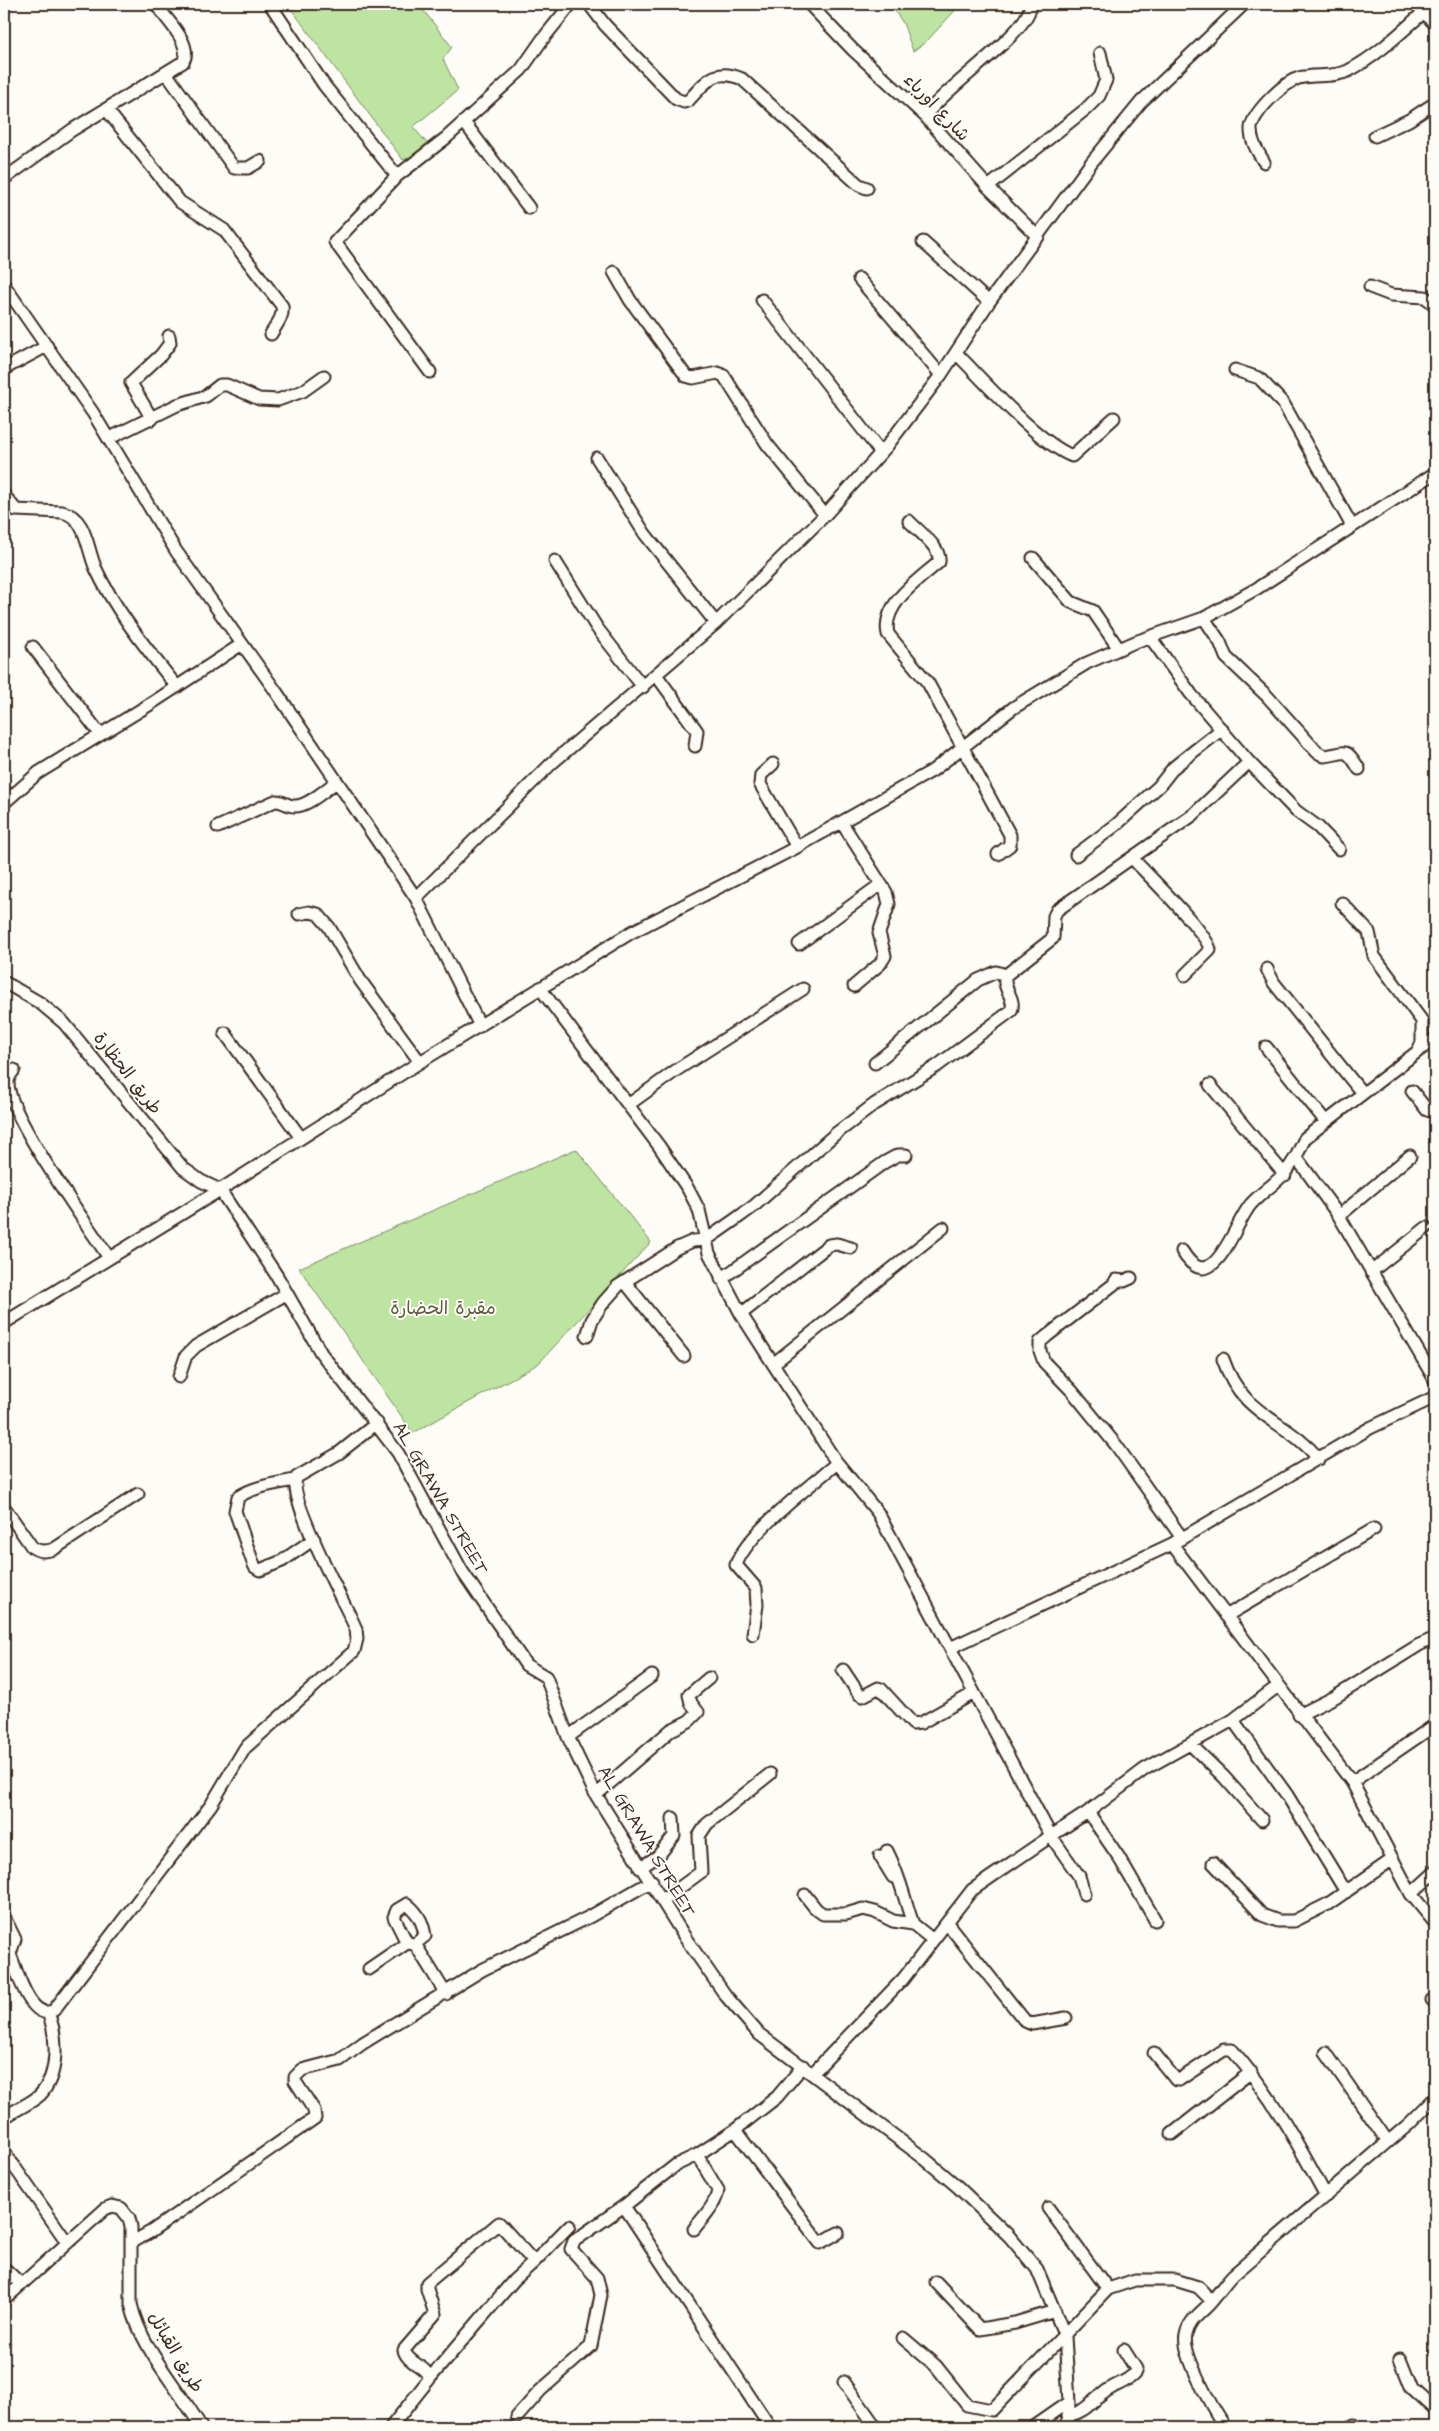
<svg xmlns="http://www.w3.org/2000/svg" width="1439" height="2431" viewBox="0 0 1439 2431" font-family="'Architects Daughter','Playpen Sans Arabic',sans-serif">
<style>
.green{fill:#bde5a1;stroke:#7c8860}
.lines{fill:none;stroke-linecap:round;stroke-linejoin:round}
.minor-casing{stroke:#3b2a1e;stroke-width:15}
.minor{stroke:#fdfcf7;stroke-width:11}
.labels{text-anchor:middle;stroke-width:4;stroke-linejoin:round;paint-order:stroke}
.street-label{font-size:18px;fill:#3b2a1e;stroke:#fdfcf7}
.park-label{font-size:18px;fill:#5c593f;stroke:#fdfcf7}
</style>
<rect width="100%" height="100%" fill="#fdfcf7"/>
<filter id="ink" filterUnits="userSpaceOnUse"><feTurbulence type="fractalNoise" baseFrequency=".02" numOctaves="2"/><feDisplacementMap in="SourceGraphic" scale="10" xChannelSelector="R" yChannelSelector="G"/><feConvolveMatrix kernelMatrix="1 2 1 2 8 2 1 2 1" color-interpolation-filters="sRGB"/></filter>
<g filter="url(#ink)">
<path class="green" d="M291,4H422L420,6L452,47L443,59L458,90L413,127L432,149L403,160L289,6Z
M890,4H961L926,42L913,51L903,23Z
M576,1149L651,1242L538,1364L413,1433L299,1268Z"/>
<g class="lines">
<defs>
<path id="minor" d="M270,4L324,85L397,176L446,138L521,70L542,40L571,4
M589,4L605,25L676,99L684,102L688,101C706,82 714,67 742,79L859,185L867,188
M809,4L853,50L925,116L988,187L1038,237
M1416,4L1435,24
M166,73L234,168H248L260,161
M106,109L180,202L224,230L282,306C284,317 276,325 271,334
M925,116C944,88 1025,35 1030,8
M464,122L529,208
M1375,136L1409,120L1435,103
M1264,162C1258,152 1251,142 1251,130C1250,115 1284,82 1299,78C1315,74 1333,78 1348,71C1377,56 1400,33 1424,12
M397,176L335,242L430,372
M4,179L72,130L183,62C194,44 165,19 156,4
M988,187L1086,109L1099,96L1106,80L1100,53
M923,242L989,302
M614,272L630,300L686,376L693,378L718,373L724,376L767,444L825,515
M859,279L941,375
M4,285L93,413L176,551L275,690L416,898
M1370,287L1391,295L1425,297L1435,305
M762,300L881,453
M957,354C986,383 1036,441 1072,456L1114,418
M4,369L47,346
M1235,370L1259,378L1283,403L1352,526
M152,419L131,383L161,355L170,343L169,336
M110,438L177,405L206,396L220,385H227L259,399L278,400L303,391L324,376
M597,458L645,534L716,623
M4,495L16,510L62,512C87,517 87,550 96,569C116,612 148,650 177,687
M909,521C919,532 941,547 939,562C920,579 881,604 888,634L928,683L1010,835V845L998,854
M1033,558L1071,602L1093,611L1119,649
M555,561L597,628L643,687
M1204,618L1220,642L1226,657L1267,696L1317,752L1324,756C1346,754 1345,745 1359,769
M33,647L100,734
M657,676L697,731L695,746
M1249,762L1296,811L1318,827L1339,849
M773,764L761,775L760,784L797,847
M4,803L38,773L152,703L242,644
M842,823L886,892L889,904L879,933L885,956L880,964L854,986
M218,827L275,801C282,800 287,806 294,806C307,807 325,790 336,782
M1076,855L1116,825L1159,786L1174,767L1222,729
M1133,859C1146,873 1209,935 1210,950L1185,975
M1342,903L1369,932L1374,956L1422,1021V1043L1417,1052L1305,1138L1296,1157L1339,1216L1435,1380
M299,914L309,912L318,914L329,927L360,980L420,1062
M799,944L881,884
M1267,969L1274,983L1362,1093
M4,982L40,1003L64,1023L183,1168L201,1181L220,1190L277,1276L321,1353L398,1453L462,1571L526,1665L546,1677L568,1737L596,1795L686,1939L726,1996L759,2034L925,2159L958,2187L1009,2236L1037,2269L1065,2336L1069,2402L1068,2427
M540,988L659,1146L688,1189L699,1210L709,1253L741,1314L835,1460L878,1513L950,1648L1172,1544L1370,1428L1435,1397
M480,1026L416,898L552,763L716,623L825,515L887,446L941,375L989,302L1091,163L1141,102L1244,4
M225,1033L301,1138
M1266,1047L1326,1122
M1418,1051L1435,1039
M875,1063L978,980L996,972L1006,975
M14,1070C11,1074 8,1077 8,1083C8,1116 88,1225 109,1258
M1210,1085L1285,1175
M1412,1091L1427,1110L1430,1111L1435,1107
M628,1105L678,1069L803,989
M1339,1216L1410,1156
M1182,1251C1213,1302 1234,1223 1251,1204C1268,1186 1282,1181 1296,1157
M1371,1272L1426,1228
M1131,1278L1124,1281L1116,1280L1114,1284L1047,1336L1040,1342V1351L1044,1362L1072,1391L1116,1445L1182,1538
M721,1279L885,1162L898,1155H906
M625,1282L684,1356
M741,1314L829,1245L837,1244L851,1248
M4,1323L220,1190L420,1062L632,932L797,847L932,771L1013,708L1087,663L1135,642L1204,618L1256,589L1435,473
M587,1336L592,1320L603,1303L618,1286L677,1248L693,1241L706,1240L736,1219L754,1206L834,1135L875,1104L937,1066L1011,1011C1017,998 1000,987 1006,975L1053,938L1054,916L1057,910L1193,815L1249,762L1191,694L1150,637
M1223,1359C1243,1418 1285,1418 1319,1459
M773,1364L943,1228
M179,1377L186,1356L196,1346L286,1294
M295,1480C275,1484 255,1486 238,1497L235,1511L252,1560L255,1567L260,1570L282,1561L314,1539
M4,1507L32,1547C40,1552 45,1552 54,1549L138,1494
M1172,1544L1352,1782L1411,1894L1435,1923
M1226,1616L1374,1529
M753,1634L757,1605L756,1588L736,1565C747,1533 810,1486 837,1463
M950,1648L1051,1836L1088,1812L1145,1769L1233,1720L1278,1686
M843,1670L859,1694L863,1696L878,1688L881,1689L913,1724L921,1723L974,1693
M1299,1715L1335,1697L1419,1645L1435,1638
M1233,1720L1287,1795L1346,1892
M568,1737L652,1676
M1190,1744L1224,1777L1262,1820
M1352,1782L1435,1725
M596,1795L671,1730L689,1721L698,1712L691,1703L689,1695L709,1678
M1088,1812L1118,1856L1155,1920
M887,1851C900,1876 904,1898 913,1924
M880,1856L893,1877
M1213,1863L1262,1915L1278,1921H1294L1328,1904L1393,1859
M640,1868L658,1856L674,1836L673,1818
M1411,1894L1435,1872
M805,1895L816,1909L823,1914H846L863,1909L875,1912L893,1921L913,1924L933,1940
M663,1900L701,1872L699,1836L707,1824L770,1774
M4,1917L15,1939L10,1954C16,1969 31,2024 54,2010L211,1805L245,1748L354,1651L357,1639L356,1629C346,1605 285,1495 297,1477L339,1453L377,1423
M947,1923L1025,2021L1032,2024L1066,2018
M407,1943L394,1917L397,1910L407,1904C418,1913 423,1922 425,1936L415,1944
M369,1969L407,1943L415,1944L446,1994
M1432,2000L1435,2002
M1154,2053L1176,2080H1179L1224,2050H1232C1271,2094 1298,2144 1326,2196
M1326,2053L1388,2142
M812,2074L903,1979L972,1890L1051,1836L1079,1876L1084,1894
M4,2118C15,2109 29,2105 40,2095C59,2075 58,2037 48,2013
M735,2130L820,2243L838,2233
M1172,2134L1251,2072
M4,2152L67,2242
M624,2206L770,2427
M1048,2208L1108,2289
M694,2229C703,2217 716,2205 718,2190L697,2155
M131,2243L152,2231L315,2118L314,2110L295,2081V2077L302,2070L340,2060L363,2043L482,1970L591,1916L652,1881
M4,2268L21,2284
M936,2282L980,2329L1015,2323L1055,2311
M4,2300L105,2209L112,2206L121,2208L129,2218L131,2227V2304C141,2349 178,2387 201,2427
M903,2338L936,2366L967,2405L992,2410L1108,2289L1135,2280H1175L1198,2287L1212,2301
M1400,2359L1412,2389L1435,2410
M430,2378L514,2280L534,2262
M844,2382L876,2427
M1068,2416C1087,2411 1089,2403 1104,2393C1113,2385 1126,2383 1134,2374L1136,2369L1124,2350
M517,2417L540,2391L591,2346L601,2295L597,2278L571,2249L574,2241L624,2206L676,2165L697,2155L735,2130L777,2097L803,2066
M391,2427L430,2378C426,2366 407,2363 404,2350L435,2314L427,2289V2283L499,2223L534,2262L569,2226
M1033,2427L1069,2402
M1225,2427C1214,2411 1181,2353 1186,2335C1189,2319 1202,2313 1211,2302C1219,2293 1225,2283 1233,2275L1409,2124L1435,2098
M1351,2427L1354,2425"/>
</defs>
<use href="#minor" class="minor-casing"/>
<use href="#minor" class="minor"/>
</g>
</g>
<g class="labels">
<g class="street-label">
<text transform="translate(937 107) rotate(46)" y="6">شارع اورباء</text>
<text transform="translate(128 1073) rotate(52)" y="6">طريق الحظارة</text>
<text transform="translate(441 1498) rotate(60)" y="6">AL GRAWA STREET</text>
<text transform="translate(647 1841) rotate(59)" y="6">AL GRAWA STREET</text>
<text transform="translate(176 2352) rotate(59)" y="6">طريق القبائل</text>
</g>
<g class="park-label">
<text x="443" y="1314">مقبرة الحضارة</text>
</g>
</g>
<rect width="1439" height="2431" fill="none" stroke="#fdfcf7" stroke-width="20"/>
<rect x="10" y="10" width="1419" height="2411" fill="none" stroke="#3b2a1e" stroke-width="2" filter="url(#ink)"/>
</svg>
